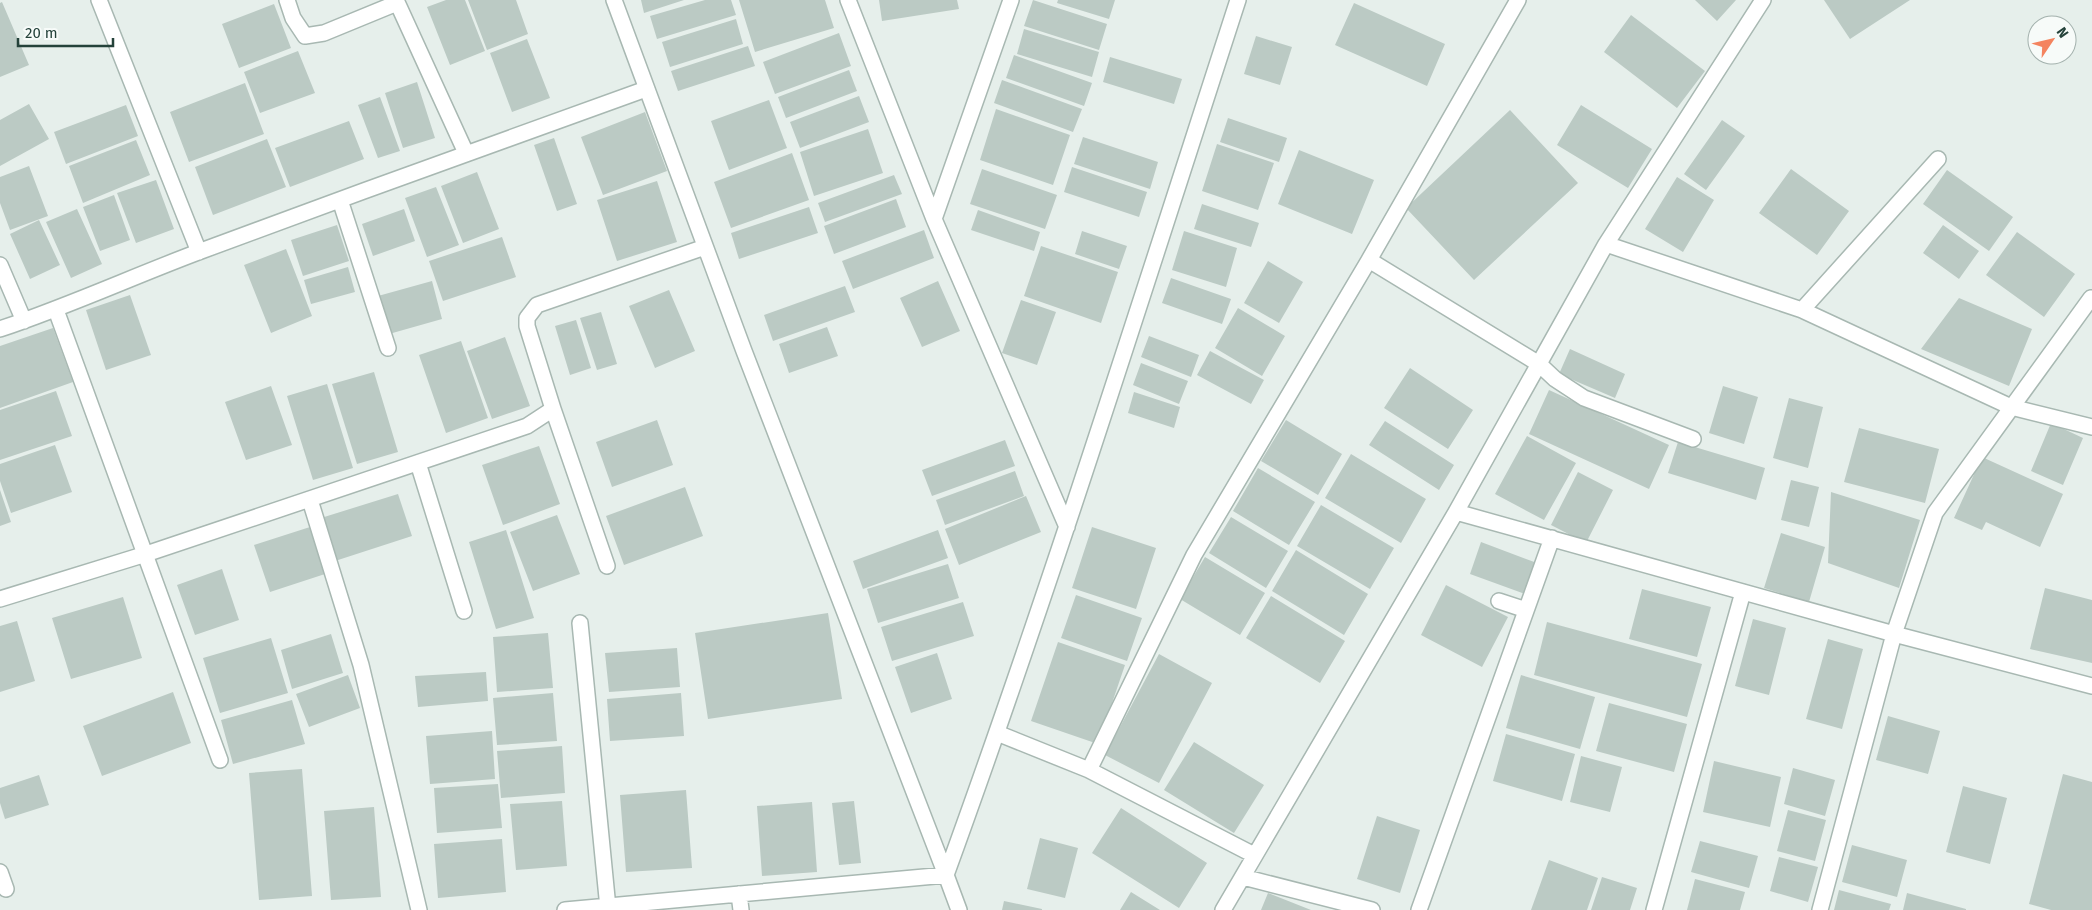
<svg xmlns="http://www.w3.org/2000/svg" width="2092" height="910" viewBox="0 0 2092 910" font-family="'Fira Sans',sans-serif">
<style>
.building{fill:#bbcac4}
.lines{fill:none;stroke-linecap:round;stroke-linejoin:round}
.minor-casing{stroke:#a8b8b2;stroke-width:18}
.minor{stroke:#fff;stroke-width:15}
</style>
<rect width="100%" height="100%" fill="#e6efeb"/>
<path class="building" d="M446,0H465L485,51L450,65L427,7Z
M468,0H516L528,34L487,50Z
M641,0H684L644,13Z
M705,0H731L736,15L657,39L650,16Z
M739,0H825L834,28L755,52Z
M879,0H957L959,9L882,21Z
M1033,0L1107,24L1099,50L1024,26Z
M1058,0H1115L1109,19L1057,3Z
M1695,0H1736L1717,21Z
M1824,0H1910L1850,39Z
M2,2L29,65L0,77V3Z
M1354,3L1445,44L1427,86L1335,45Z
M274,4L291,48L239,68L222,24Z
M1631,15L1705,71L1677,108L1604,52Z
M736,19L743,44L670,67L662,42Z
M1024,29L1099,52L1092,77L1017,54Z
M839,33L851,66L775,94L763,62Z
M1256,36L1292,47L1280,85L1244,74Z
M527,39L550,98L512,112L490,53Z
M748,46L755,66L678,91L671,71Z
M298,51L315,93L260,113L244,72Z
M1014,55L1092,83L1084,106L1006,78Z
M1110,57L1182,79L1174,104L1103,82Z
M849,70L857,91L786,118L778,97Z
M1002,80L1082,109L1073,132L994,103Z
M417,82L435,138L403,148L385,93Z
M245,83L264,134L189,162L170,112Z
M859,96L869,122L800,148L790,122Z
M380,97L400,151L378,158L358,105Z
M769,100L787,148L729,170L711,121Z
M29,104L49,139L0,166V120Z
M126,105L138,136L66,164L54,132Z
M1581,105L1652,149L1628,188L1557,145Z
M996,109L1070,135L1053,185L980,160Z
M1510,110L1578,183L1474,280L1406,208Z
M645,112L667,171L603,195L581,137Z
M1228,118L1287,138L1279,162L1220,142Z
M1722,120L1745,136L1706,190L1684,174Z
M349,121L364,159L290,187L275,148Z
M868,129L883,173L814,196L800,152Z
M1083,137L1158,162L1150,189L1074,164Z
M554,138L577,204L557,211L534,145Z
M267,139L286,187L213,215L195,167Z
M136,140L150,175L83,203L69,166Z
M1217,144L1274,163L1258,210L1202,191Z
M1299,150L1374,180L1352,234L1278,204Z
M792,153L809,200L731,228L714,182Z
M29,166L48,216L10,230L0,203V177Z
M1072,167L1147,192L1139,217L1064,192Z
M982,169L1057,195L1045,229L970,204Z
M1791,169L1849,211L1817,255L1759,213Z
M1947,170L2013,217L1989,251L1923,204Z
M477,172L499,229L463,243L441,186Z
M894,175L902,194L825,222L818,203Z
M1677,177L1714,200L1683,252L1645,229Z
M156,180L174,229L136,243L117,193Z
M657,181L677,242L617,261L597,200Z
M436,187L459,245L427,257L405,198Z
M114,195L130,240L100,251L83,207Z
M896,199L906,227L834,254L824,226Z
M1202,204L1259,223L1251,247L1194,229Z
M809,207L818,233L739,259L731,233Z
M77,209L102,264L71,278L46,222Z
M404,209L415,241L373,256L362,224Z
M978,210L1040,232L1034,251L971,230Z
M39,220L60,265L30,279L10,234Z
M337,225L349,261L303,276L291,240Z
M1943,225L1979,251L1959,279L1923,253Z
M924,230L934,258L853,289L842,261Z
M1082,231L1127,246L1119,269L1075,254Z
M1184,231L1237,248L1226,287L1172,270Z
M2017,232L2075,274L2044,317L1986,275Z
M502,237L516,277L443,301L429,261Z
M1041,246L1118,272L1101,323L1024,296Z
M286,249L312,316L271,333L244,265Z
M1268,261L1303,282L1279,323L1244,303Z
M348,267L355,292L311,304L304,280Z
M1171,278L1231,299L1222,324L1162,303Z
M432,281L442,319L389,334L378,296Z
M938,281L960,331L922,347L900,298Z
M845,286L855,312L773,341L764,315Z
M669,290L695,351L655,368L629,306Z
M130,295L151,355L106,370L86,310Z
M1959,298L2032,329L2009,386L1921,349Z
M1021,300L1056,312L1037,365L1002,353Z
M1238,308L1285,336L1262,376L1215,348Z
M601,312L617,364L597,370L580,318Z
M576,320L591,368L570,375L555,326Z
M827,327L838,356L789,373L779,344Z
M53,328L73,382L0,408V346Z
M1149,336L1199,355L1191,377L1141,357Z
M505,337L530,406L492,419L467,351Z
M461,341L488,418L446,433L419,355Z
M1570,349L1625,374L1615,398L1559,374Z
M1210,351L1264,380L1251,404L1197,375Z
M1141,363L1188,381L1179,404L1133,385Z
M1410,368L1473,410L1448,449L1384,408Z
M374,372L398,452L357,464L332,384Z
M327,384L353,468L313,480L287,396Z
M271,386L292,445L246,460L225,402Z
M1723,386L1758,397L1744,444L1709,433Z
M1549,390L1669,445L1649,489L1529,434Z
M56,391L72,436L0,460V410Z
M1134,392L1180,407L1174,428L1128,413Z
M1789,398L1823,407L1808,468L1773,458Z
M657,420L673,465L612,487L596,442Z
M1286,420L1342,454L1318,495L1261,461Z
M1385,421L1454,465L1439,490L1369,445Z
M2051,423L2083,438L2063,485L2031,471Z
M1859,428L1939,449L1925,503L1844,482Z
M1527,436L1576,463L1544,520L1495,494Z
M1005,440L1015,466L932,496L922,470Z
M1678,442L1765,468L1756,500L1668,473Z
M55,445L72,492L11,513L0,481V464Z
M539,446L560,504L503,525L482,465Z
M1351,454L1426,499L1401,543L1325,498Z
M1982,457L2063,494L2040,547L1986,522L1982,530L1954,518Z
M1258,468L1315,502L1289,545L1233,511Z
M1015,471L1024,496L945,525L936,500Z
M1578,472L1613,490L1586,543L1551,525Z
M1791,480L1819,487L1809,527L1781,520Z
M685,487L703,536L624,565L606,516Z
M0,490L11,522L0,526Z
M1831,492L1920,520L1899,588L1828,563Z
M398,494L412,536L335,561L321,518Z
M1026,496L1041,532L959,565L945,529Z
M1321,505L1394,548L1370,589L1297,546Z
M557,515L580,574L533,591L510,532Z
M1231,517L1288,551L1266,588L1209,553Z
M310,527L325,574L270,592L254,545Z
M1092,527L1156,548L1136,609L1072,588Z
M506,530L534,618L496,629L469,542Z
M938,530L948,558L863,589L853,561Z
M1781,533L1825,547L1809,602L1764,588Z
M1481,542L1537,563L1525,594L1470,574Z
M1296,550L1368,594L1344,635L1272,591Z
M1205,557L1265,593L1240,635L1180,599Z
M948,564L959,598L878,623L867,589Z
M222,569L239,620L195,635L177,585Z
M1446,585L1508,617L1482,667L1421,635Z
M2045,588L2092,600V663L2030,649Z
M1642,589L1711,607L1697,657L1629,639Z
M1076,595L1142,618L1127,661L1061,638Z
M1271,596L1345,641L1320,683L1246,638Z
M123,597L142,658L71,679L52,618Z
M963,602L974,636L892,661L881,627Z
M828,613L842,699L708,719L695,633Z
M1753,619L1786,628L1769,695L1735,686Z
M17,621L35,681L0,692V626Z
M1547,622L1702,664L1687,717L1534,675Z
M548,633L553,688L497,692L493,637Z
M331,634L343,673L292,689L281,650Z
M271,638L288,693L220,713L203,658Z
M1828,639L1863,649L1842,729L1806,719Z
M1058,642L1125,665L1098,744L1031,721Z
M677,648L680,687L609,692L605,653Z
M937,653L952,699L911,713L895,667Z
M1159,654L1212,683L1159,783L1105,755Z
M486,672L488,701L418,707L415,676Z
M348,675L360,708L309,727L296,694Z
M1521,675L1595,697L1580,749L1506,728Z
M173,692L191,743L102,776L83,726Z
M553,693L557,741L497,745L493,698Z
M681,693L684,736L610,741L607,699Z
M292,700L305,744L233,764L221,720Z
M1609,703L1687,724L1674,772L1596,751Z
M1888,716L1940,731L1928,774L1876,760Z
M492,731L495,779L430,784L426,736Z
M1506,734L1575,754L1562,801L1493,781Z
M1194,742L1264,785L1234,833L1164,790Z
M562,746L565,793L501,798L497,751Z
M1581,756L1622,767L1610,812L1570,802Z
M1714,761L1781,777L1770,827L1703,812Z
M1793,768L1835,780L1825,816L1784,804Z
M302,769L312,896L259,900L249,773Z
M2063,774L2092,782V910H2051L2029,904Z
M39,775L49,805L5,819L0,803V788Z
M498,784L502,828L437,833L434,788Z
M1963,786L2007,798L1990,864L1946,852Z
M686,790L692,868L626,872L620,795Z
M562,801L567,866L516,870L510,804Z
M854,801L861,863L839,865L832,803Z
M812,802L817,872L762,876L757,806Z
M374,807L381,897L331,900L324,811Z
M1121,808L1207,863L1179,908L1092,853Z
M1788,810L1826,820L1815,861L1777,851Z
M1377,816L1420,830L1400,893L1357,879Z
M1040,838L1078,848L1065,898L1027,889Z
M502,839L506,892L438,898L434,844Z
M1700,841L1758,856L1749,888L1691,872Z
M1852,845L1907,860L1897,897L1842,882Z
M1779,857L1818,867L1808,902L1770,891Z
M1549,860L1598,878L1587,910H1531Z
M1602,877L1637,888L1630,910H1591Z
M1695,879L1745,892L1740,910H1687Z
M1839,890L1891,904L1889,910H1834Z
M1131,892L1160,910H1120Z
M1268,893L1311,910H1261Z
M1907,893L1966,909V910H1903Z
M1004,901L1042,909V910H1002Z"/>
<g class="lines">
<defs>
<path id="minor" d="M99,0L199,252
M287,0L293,18L305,36L324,33L397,3
M396,0L466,153
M848,0L934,219
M1011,0L934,219L1067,527
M1518,0L1369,260L1539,364L1555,379L1584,398L1693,439
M340,200L388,348
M1606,244L1802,310L2011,407L2092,427
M0,265L24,321
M56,310L220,760
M1802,310L1938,159
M0,329C69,306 134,276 201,251C349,196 497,142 646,89
M553,409L607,566
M418,463L464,611
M310,500L361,665L419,910
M1456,512L1894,634L2092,686
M0,599L146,554L527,426L553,409L527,326V318L537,305L705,247
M1499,601L1526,610
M580,623L608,908
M997,733L1089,770
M1254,855L1089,770L1194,555L1369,260
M0,872L6,889
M1243,877L1372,910
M739,894L741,910
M565,910L946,875L744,351L614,0
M959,910L946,875C1051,586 1143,293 1238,0
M1223,910L1456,512L1606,244L1763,0
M1419,910L1552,538
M1654,910L1743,592
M1820,910L1894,634L1935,513L2091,298"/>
</defs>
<use href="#minor" class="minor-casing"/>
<use href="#minor" class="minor"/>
</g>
<g transform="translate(2052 40) rotate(55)"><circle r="24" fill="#f7fbf9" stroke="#a3b1ad"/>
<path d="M0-4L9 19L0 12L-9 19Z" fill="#f4845f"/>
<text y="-8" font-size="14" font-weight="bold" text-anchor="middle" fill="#24423a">N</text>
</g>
<path d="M18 38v8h95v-8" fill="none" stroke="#24423a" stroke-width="2.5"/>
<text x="25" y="38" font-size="15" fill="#24423a" stroke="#f7fbf9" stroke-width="4" paint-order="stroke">20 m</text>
</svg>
